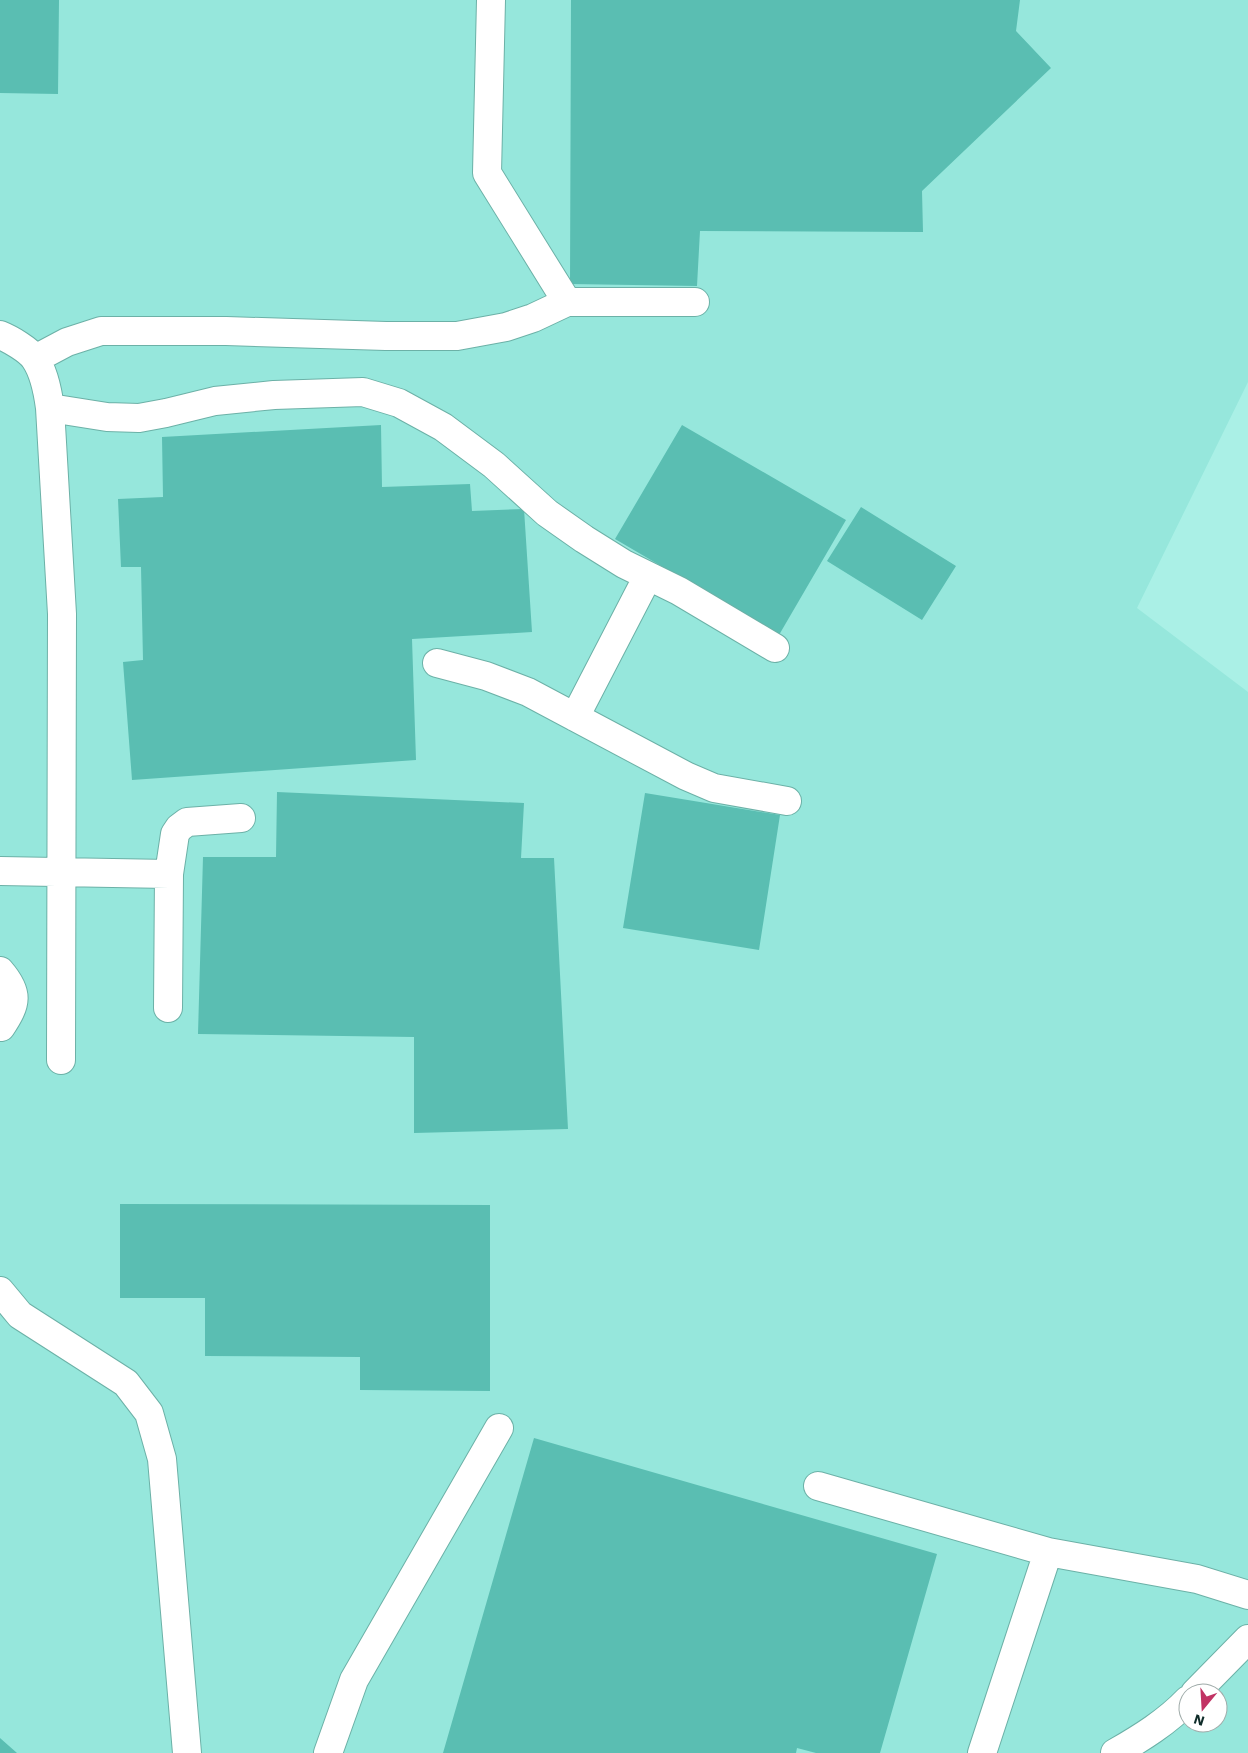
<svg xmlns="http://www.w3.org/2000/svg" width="1248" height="1753" viewBox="0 0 1248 1753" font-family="'Work Sans',sans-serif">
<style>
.built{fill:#96e7dc;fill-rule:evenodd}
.building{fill:#5abeb2}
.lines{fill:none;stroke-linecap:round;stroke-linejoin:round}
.minor-casing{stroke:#6cb1a7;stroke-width:30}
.minor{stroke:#fff;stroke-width:28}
</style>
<rect width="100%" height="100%" fill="#aaf0e6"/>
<path class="built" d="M0,0H1248V382L1137,608L1248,692V1753H0ZM1188,1693H1218V1723H1188Z"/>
<path class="building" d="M0,0H59L58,94L0,93Z
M571,0H1020L1016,31L1051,68L922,191L923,232L700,231L697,286L570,284Z
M381,425L382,487L470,484L472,511L524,509L532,632L412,639L416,760L132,780L123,662L143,660L141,567H121L118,499L163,497L162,437Z
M682,425L846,520L779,635L615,539Z
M861,507L956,566L922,620L827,561Z
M277,792L524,803L521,858H554L568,1129L414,1133V1037L198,1034L203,857H276Z
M645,793L780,815L759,950L623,928Z
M120,1204L490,1205V1391L360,1390V1357L205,1356V1298H120Z
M534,1438L937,1554L880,1753H816L797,1748L796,1753H443Z
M0,1738L17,1753H0Z"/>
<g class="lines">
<defs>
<path id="minor" d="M491,0L487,173L567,302
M0,335C10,339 29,350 35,359C44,372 48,393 50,408L62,614L61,1060
M35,359L67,342L101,331H226L386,336H457L506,327L533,318L567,302H695
M50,408L107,417L139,418L166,413L215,401L274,395L363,392L399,403L443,427L494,465L547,513L584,539L624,564L679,591L775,648
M437,663L486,676L528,692L686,776L714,788L787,801
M575,717L648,576
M0,871L169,874
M0,971C19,993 17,1003 1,1027
M168,1008L169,874L175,834L179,828L187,822L241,818
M0,1291L20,1315L126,1383L149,1413L162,1459L187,1753
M818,1486L1048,1552L982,1753
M1048,1552L1197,1579L1248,1595
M1195,1693L1248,1639
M328,1753L354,1680L499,1428
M1115,1753C1141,1738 1167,1722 1188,1700"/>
</defs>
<use href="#minor" class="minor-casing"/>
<use href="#minor" class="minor"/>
</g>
<g transform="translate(1203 1708) rotate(198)"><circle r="24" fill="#ffffff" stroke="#9faba9"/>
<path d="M0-4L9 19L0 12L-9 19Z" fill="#c13364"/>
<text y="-8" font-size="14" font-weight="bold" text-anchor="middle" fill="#0f2c29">N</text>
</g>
</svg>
